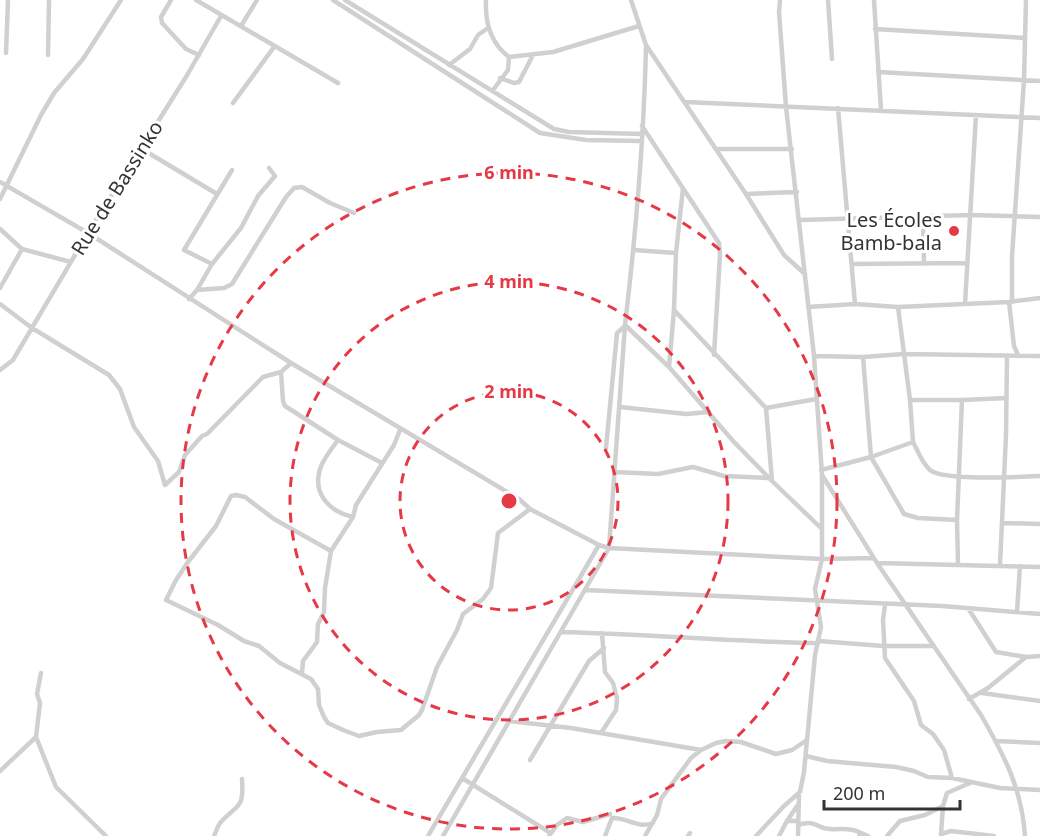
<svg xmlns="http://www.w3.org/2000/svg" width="1040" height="836" viewBox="0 0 1040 836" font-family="'Noto Sans',sans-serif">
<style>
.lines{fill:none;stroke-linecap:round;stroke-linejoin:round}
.minor{stroke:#d0d0d0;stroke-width:4.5}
.ring{fill:none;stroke:#e63946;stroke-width:3;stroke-dasharray:10 8}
.poi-dot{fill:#e63946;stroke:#fff;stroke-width:2}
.labels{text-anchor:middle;stroke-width:6;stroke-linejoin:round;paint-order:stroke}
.street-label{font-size:20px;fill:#333;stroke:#fff}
.poi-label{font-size:20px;fill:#333;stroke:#fff;text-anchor:end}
.centre{fill:#e63946;stroke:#fff;stroke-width:3}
.ring-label{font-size:18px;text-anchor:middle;font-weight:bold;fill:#e63946;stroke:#fff;stroke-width:6;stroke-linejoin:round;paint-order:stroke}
</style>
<rect width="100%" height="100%" fill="#fff"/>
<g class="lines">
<path class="minor" d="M171,0L161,17L162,23L186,49L199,55
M196,0L338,83
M333,0L540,133L586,140L641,141
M345,0L554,129L569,132L642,134
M486,0C485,22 490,43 509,57L553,52L639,26
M631,0L646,45L746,194L784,255L805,274
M780,0L779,12L786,107L814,356L822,475L877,563L1040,567
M828,0L832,59
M874,0L881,110
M241,26L257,0
M875,29L1025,38
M646,45C644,139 636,232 625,325L669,367L734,442L772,481L822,529
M6,53L8,0
M48,55L49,0
M449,65L470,49L478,35L488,28
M878,72L1040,81
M500,78L514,83L519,82L533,55
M493,90L508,70L509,57
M685,102L1040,118
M233,103L274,47
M838,108L855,304
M642,126L719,243L720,255L714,355
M142,149L217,194
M716,149H792
M0,182L88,233L291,363L519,499L530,509L599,545L609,548L822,559L874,558
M746,194L797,192
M0,199L41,115L54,93L83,59L121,0
M923,217L924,262
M800,220L970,215L1040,217
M0,229L22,249L71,262
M634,250L676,253
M212,264L184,250L232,170
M852,264L967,263
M0,288L22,249
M197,290L212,264L241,228L258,196L275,176L269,168
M189,299L197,290L224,288L232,284L286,197L294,188L302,187L330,203L354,213
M1009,302L1014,346L1018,355
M1012,302V256L1024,80L1026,0
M0,304L32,328L109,375L120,389L134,427L158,461L165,485L179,472L185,455L202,436L207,434L263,377L281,372L291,363
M965,304L976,115
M808,307L855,304L898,307L1009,302L1040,298
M898,307L910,400L913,442
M674,310L676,253L683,188
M814,356L863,357L904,354L1040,356
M863,357L871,457L913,442C918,451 922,463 930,470C943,481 1020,477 1040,476
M669,367L674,310L766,408
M0,370L13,360L88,233L186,77L221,16
M281,372L283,401L285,406L338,440
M910,400H962
M620,407L686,414L709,412
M400,430L394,445L356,505L353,517L331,551L274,519L245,497L236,495L231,496L216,526L188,562L176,580L166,600L218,625L244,641L259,646L280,663L311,679L318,689L319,705L324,717L328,723L343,730L359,736L377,732L401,730L419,715L422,710L437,667L457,630L463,614L483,599L491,588L498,533L530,509
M606,448L617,333L625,326
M821,470L871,457L904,514L918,518L957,520
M614,472L658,474L693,467L724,476L768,478
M772,481L766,408L816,399
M353,517C328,511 310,492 322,464C326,456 332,448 338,440L382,463
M1003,523L1040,524
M877,563L981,715C1004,755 1022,789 1025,836
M958,564L957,520L962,400L1007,398
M1000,565L1006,435L1007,356
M585,590L942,606L1040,614
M885,605L883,620L885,658L914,701L921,725L933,734L944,750L952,778
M968,608L996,652L1026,657L1040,656
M1017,612L1020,566
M561,632C647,634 732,642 818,643
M819,641L883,646H934
M302,673L303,661L317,642L318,624L324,612L325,588L331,551
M982,693L1040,701
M969,699L988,688L1026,657
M509,721L571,728L701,750
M601,733L616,710L617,698L613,683L605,672L602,633
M36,737L56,787L106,836
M996,741L1040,743
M806,756L827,761L896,767L914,771L928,777L952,778L1000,788L1040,790
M530,760L589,661L604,648
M0,771L36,737L40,703L37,694L41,673
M462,778L549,832
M787,821L797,806
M798,825C817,819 817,829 830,829C841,830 848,827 859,832L860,836
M859,832L868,836
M941,834L943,806
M214,836C216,832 217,827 220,823C238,803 244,810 242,779
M428,836L599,545
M443,836L609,548L625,325
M549,836L557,825L567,818L583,822L610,814
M605,836L612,818C627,817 637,829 653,823
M645,836L657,815L661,799L691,758L701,750L716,743L726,741L741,742L776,754L792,750L807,740
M688,836L690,833
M756,836L784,806L800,792L804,772L815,655L821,627L815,589L822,559V475
M779,836L787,821H798
M798,836L799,795
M887,836L900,821L925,815L943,806L947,793L970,783
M941,836V834L951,831L994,836"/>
</g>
<g class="ring">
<circle cx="509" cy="501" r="109"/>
<circle cx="509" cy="501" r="219"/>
<circle cx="509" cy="501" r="328"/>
</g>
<circle class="poi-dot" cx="954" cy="231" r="6"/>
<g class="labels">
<g class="street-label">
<text transform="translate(117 188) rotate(-58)" y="7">Rue de Bassinko</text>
</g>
<g class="poi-label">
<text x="942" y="227">Les Écoles<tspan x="942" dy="23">Bamb-bala</tspan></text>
</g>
</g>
<circle cx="509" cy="501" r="9" class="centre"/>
<g class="ring-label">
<text x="509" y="179">6 min</text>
<text x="509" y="288">4 min</text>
<text x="509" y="398">2 min</text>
</g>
<path d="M824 800v9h136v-9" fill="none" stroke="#333333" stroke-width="3"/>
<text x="833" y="800" font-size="18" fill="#333333" stroke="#ffffff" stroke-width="4.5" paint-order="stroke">200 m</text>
</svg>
